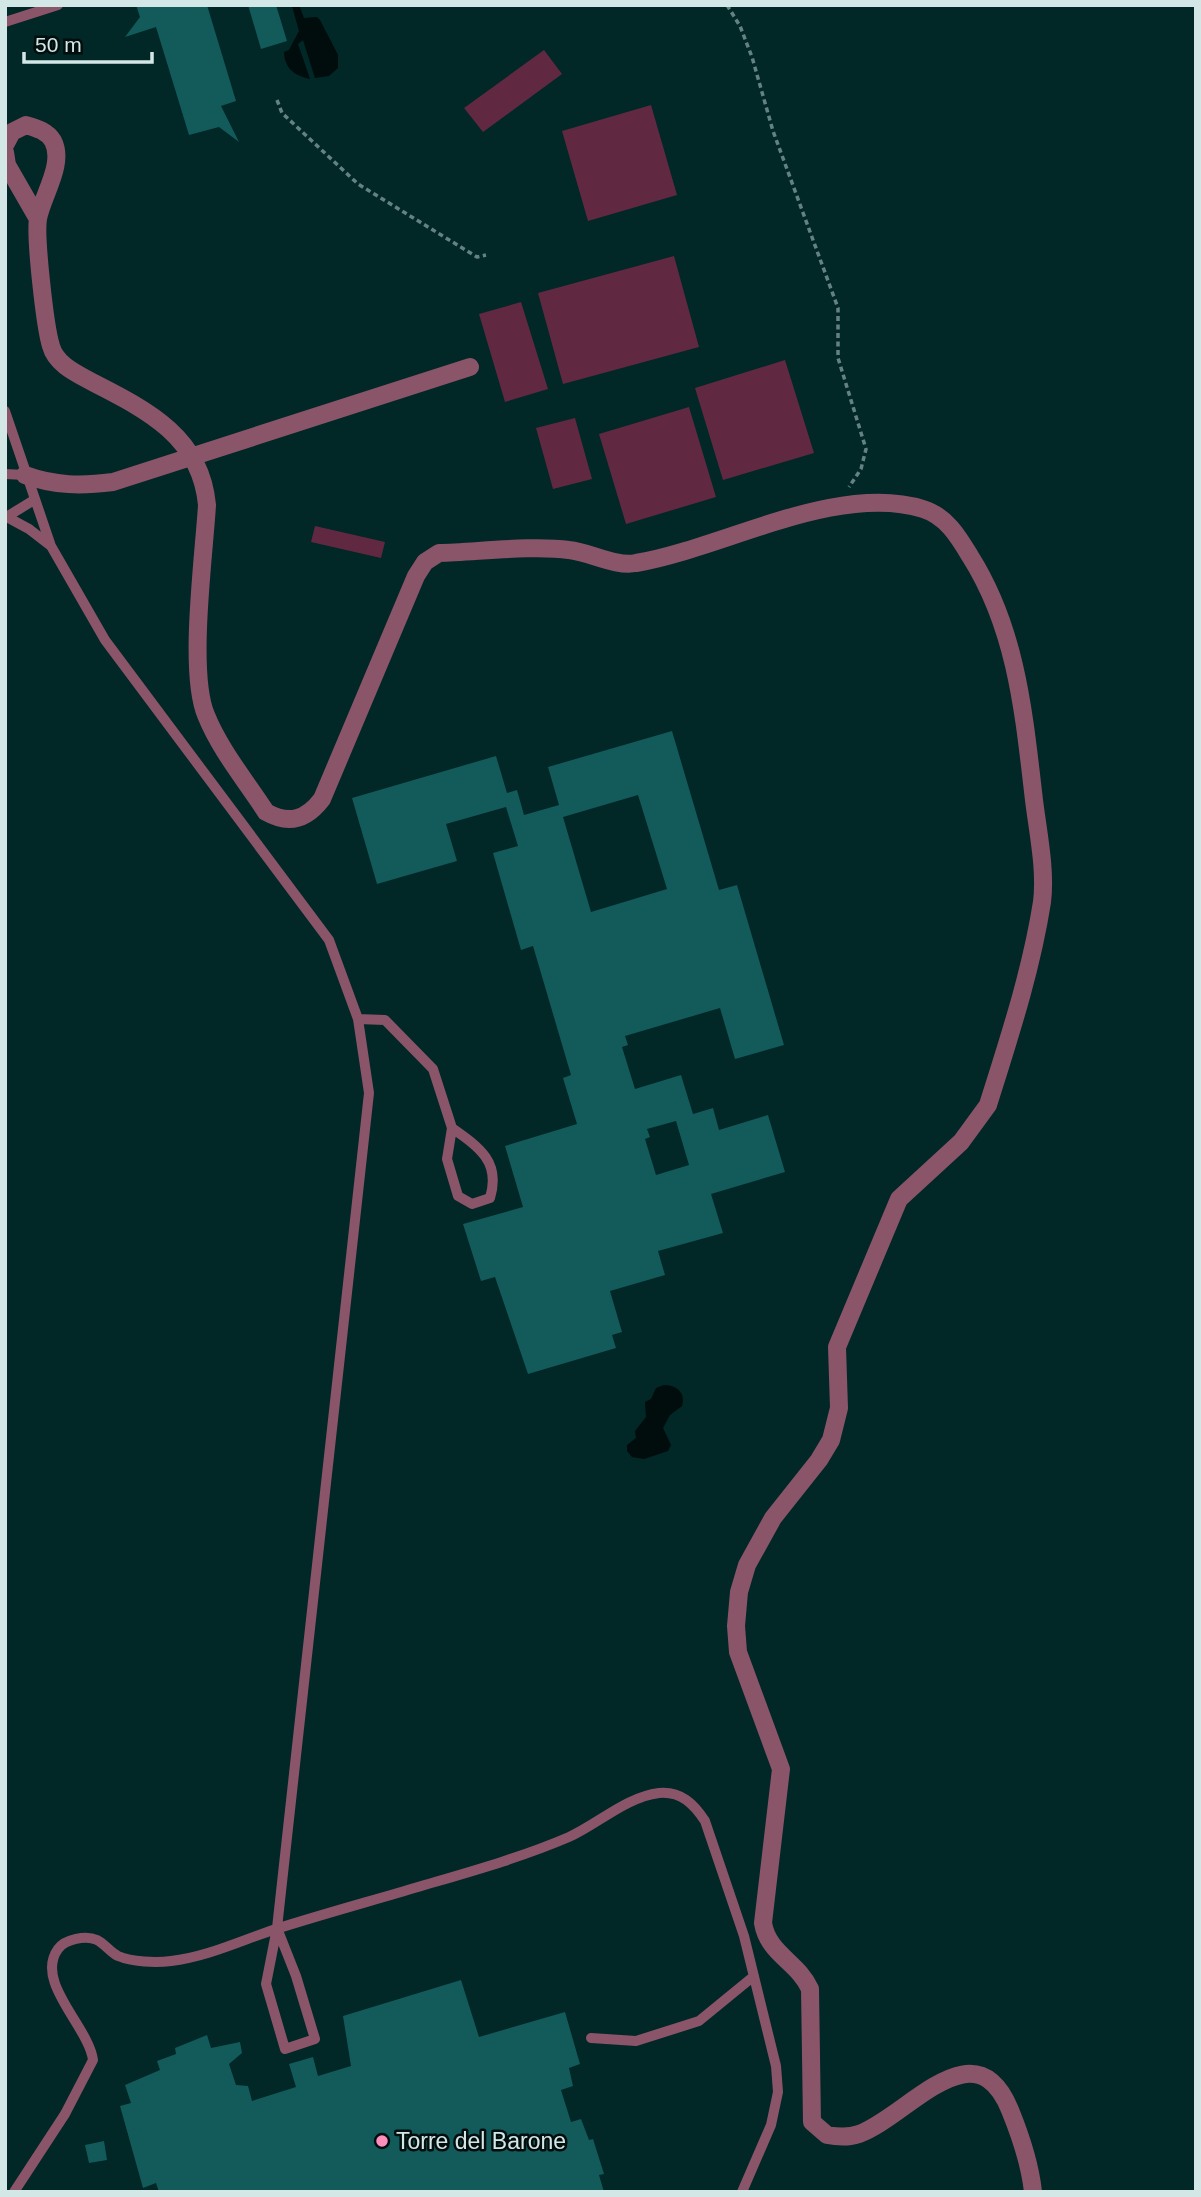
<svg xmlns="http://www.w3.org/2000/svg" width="1201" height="2197" viewBox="0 0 1201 2197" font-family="Helvetica,sans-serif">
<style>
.green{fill:#612941}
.water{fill:#010c0c}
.building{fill:#135a5b;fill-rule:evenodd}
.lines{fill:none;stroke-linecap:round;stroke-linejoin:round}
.path{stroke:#658282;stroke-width:3.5;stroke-dasharray:5 3.5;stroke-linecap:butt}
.lane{stroke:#8a5469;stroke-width:10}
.street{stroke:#8a5469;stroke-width:18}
.poi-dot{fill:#fe8ebb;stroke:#020d0d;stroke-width:2.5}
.labels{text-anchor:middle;stroke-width:5;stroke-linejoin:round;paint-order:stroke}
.poi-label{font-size:23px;fill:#d4e7e7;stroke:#020d0d;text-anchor:start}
</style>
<rect width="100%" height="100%" fill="#012727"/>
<path class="green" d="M544,50L562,74L483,132L464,108Z
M651,105L677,195L588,221L562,131Z
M674,256L699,347L563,384L538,293Z
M521,302L548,389L505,402L479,314Z
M785,360L814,453L723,480L695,388Z
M689,407L716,497L626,524L599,434Z
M575,418L592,479L553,489L536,428Z
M315,526L385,542L381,558L311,542Z"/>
<path class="water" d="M299,5L304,18L317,17L320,20L338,55V68L329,76L315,78L303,40L298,44L310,79C294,75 285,69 284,52L289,50L299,31L292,6Z
M664,1385C677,1385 686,1393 682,1406L670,1415L663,1428L671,1445L668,1451L644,1459L632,1457L627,1451V1445L636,1438L635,1431L646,1417L645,1402L651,1399L656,1388Z"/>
<path class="building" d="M136,5H207L236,101L221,106L239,142L219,127L189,135L156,27L125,37L140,17Z
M248,5H276L287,41L261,49Z
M672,731L719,890L737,885L784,1045L735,1059L720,1008L625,1036L628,1045L622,1047L635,1089L681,1075L693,1114L713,1108L719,1130L768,1115L785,1172L711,1194L723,1233L658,1251L665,1275L610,1291L622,1332L612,1335L616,1348L528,1374L495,1277L481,1281L463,1224L523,1207L505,1146L577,1124L563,1078L571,1075L533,946L521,950L493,853L518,846L506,807L446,824L457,861L377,884L352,798L496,756L507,793L517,790L524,815L559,805L548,767ZM638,795L667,889L591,912L563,817ZM676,1121L689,1165L656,1175L645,1139L650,1137L647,1129Z
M461,1980L479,2037L565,2012L580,2064L569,2068L573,2086L561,2090L571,2122L581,2119L589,2140L593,2139L604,2174L599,2175L604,2192H159L156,2183L143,2188L120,2106L131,2103L125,2085L160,2070L157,2061L176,2054L175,2048L207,2035L211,2048L240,2042L242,2053L229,2064L236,2085L248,2086L252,2101L296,2087L289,2064L313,2057L318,2076L351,2066L343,2016Z
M104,2141L107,2160L89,2163L85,2145Z"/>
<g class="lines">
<path class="path" d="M727,5L740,26L752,57L773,131L838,308V358L866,449L861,469L849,487
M277,100L282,113L358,184L477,257L486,255"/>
<path class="lane" d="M5,22L58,5
M5,411L51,546L105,640L329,940L358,1019L369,1093L277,1928L266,1984L285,2049L315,2039L296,1976L277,1928
M5,474L25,475
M5,516L29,529L51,546
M8,516L34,500
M358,1019L385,1020L433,1069L452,1128L447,1159L458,1196L472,1204L490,1198C501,1162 479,1147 452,1128
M591,2038L636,2041L699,2021L754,1976
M14,2192L65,2114L93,2060C89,2027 34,1982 58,1949C65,1939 86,1935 97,1940C105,1944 110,1952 118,1956C132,1962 156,1963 171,1961C207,1957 242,1940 276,1929C323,1914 371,1901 418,1887C469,1872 520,1858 569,1837C598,1824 626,1797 659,1793C681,1791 694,1804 705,1821L744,1936L776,2066L778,2092L771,2125L742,2192"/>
<path class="street" d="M5,145L12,132L26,125C36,128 47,131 53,141C65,164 42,196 38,219C35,237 45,327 51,346C56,365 78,374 94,383C149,411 201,438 207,505C204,556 188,672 206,715C220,750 246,781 266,812C289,825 306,820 322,799L416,576L425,562L439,553C477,552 533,545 569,550C590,552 615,567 636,563C721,549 837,482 923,509C946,516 958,536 970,556C1017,630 1024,715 1034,800C1038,833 1046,870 1042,902C1031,972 1009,1038 988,1105L961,1142L899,1199L837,1347L839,1408L831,1440L819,1460L773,1518L747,1565L739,1592L736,1626L738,1652L781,1769L763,1923C768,1954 798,1962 810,1989L812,2122L827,2135C838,2137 848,2138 859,2134C908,2116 975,2024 1010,2110C1021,2137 1030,2163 1033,2192
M5,152L7,165L38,219
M25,475C55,486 82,486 113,482L470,367"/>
</g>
<circle class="poi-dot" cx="382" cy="2141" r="7"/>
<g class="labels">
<g class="poi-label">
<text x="396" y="2149">Torre del Barone</text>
</g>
</g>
<rect width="1201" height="2197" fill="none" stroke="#d4e7e7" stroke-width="14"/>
<path d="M24 52v10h128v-10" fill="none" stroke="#d4e7e7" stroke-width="3.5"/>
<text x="35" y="52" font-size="21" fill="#d4e7e7" stroke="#020d0d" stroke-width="5" paint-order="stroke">50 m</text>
</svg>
